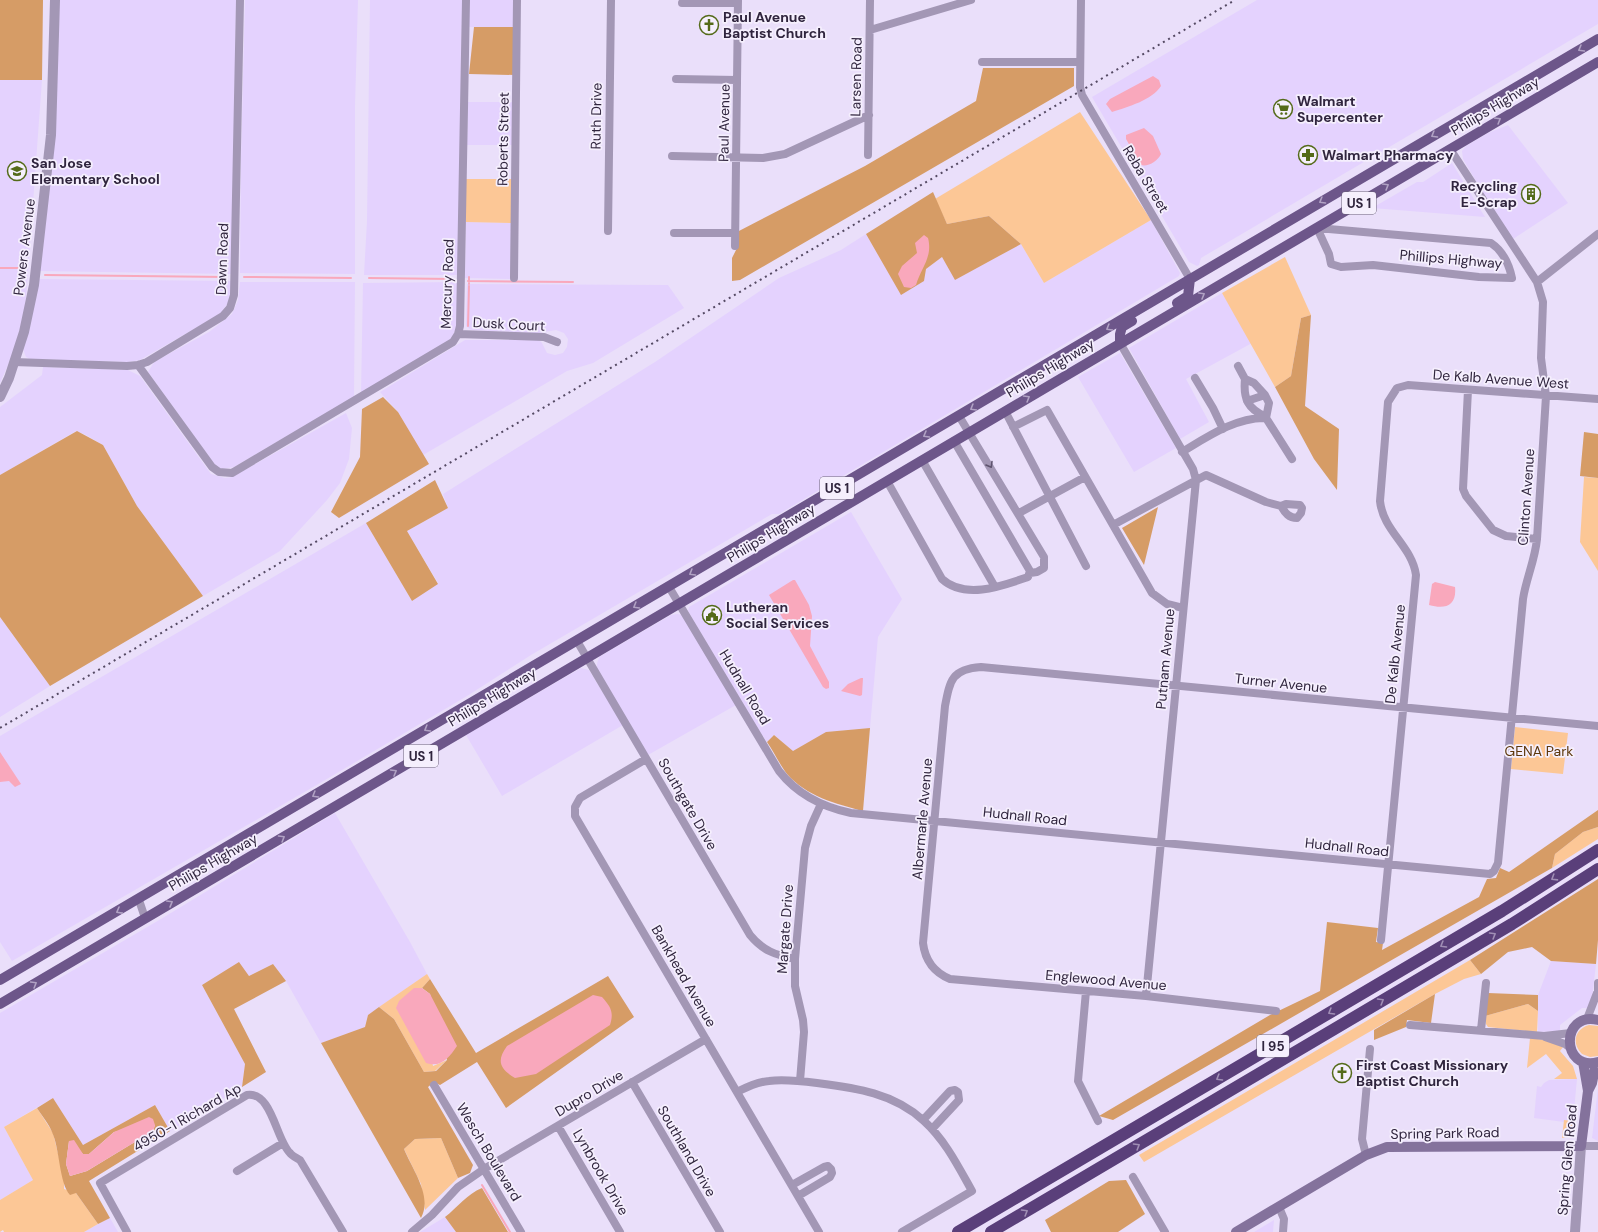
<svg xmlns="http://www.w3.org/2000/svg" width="1598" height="1232" viewBox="0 0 1598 1232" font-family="'DM Sans',sans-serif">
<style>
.built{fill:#e4d2fe}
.green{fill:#fcc796}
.forest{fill:#d69c66;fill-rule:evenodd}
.water{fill:#f9a8bc}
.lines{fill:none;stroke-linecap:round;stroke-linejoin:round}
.stream{stroke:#f9a8bc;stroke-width:2}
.minor{stroke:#a397b5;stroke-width:8}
.tertiary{stroke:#a397b5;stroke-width:10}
.secondary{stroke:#84729c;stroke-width:10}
.primary{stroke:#6d568a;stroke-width:10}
.motorway{stroke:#5a3f7a;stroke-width:12}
.rail{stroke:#554a64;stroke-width:2;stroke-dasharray:2 4;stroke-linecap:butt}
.oneway{stroke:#b1a2c4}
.oneway2{stroke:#5e536e}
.oneway3{stroke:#a08eb5}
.labels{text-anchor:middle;stroke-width:3.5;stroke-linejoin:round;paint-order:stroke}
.shield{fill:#f5effd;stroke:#6b6277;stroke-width:1}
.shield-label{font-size:13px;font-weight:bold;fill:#30253e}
.poi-label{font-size:14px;font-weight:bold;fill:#30253e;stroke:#f5effd;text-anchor:start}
.street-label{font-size:14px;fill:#30253e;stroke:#f5effd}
.park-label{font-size:14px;fill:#5d370b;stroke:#f5effd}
</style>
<rect width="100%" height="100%" fill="#eadffa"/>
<path class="built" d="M59,0H236L232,274L39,271Z
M245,0H358L355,106V274L240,273L241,158Z
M370,0H462L459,275H364L367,221Z
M469,0H515V27H469Z
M1257,0H1598V24L1201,258L1199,265L1197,266L1189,262L1092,97Z
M0,80H42L25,312L12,356L0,383Z
M468,102H513V145H467Z
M1508,125L1568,203L1513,239L1477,183L1463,159L1462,151L1466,146L1488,133Z
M1452,163L1485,217L1372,208L1417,182H1423Z
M1151,220L1180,273L1179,276L779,514H772L531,655L467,696L320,783L12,961L0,942V736L366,523L412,601L438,583L407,531L448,508L443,494L655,362L779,278L841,250L866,234L901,294L926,269L942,257L956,279L1021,244L1044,283Z
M466,222L513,223L511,279L465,278Z
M38,279L231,281V290L228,303L220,314L140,360L128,362L30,359L26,357L23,349Z
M240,282H355L354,397L234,467L222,469L215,465L148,372L154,362L209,332L232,314L238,300Z
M459,282L458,323L452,338L443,346L361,394L363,283Z
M467,284L668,285L684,308L593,363L567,371L423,455L398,412L380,392L465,340H539L542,343L547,353L555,355L563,353L567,347L568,339L564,333L556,330L538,333L471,330L466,326Z
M1222,293L1252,343L1186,379L1209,422L1180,439L1129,348Z
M1120,353L1176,448L1134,472L1078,377Z
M43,367L128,370L140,376L211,474L225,478L232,477L346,413L352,428L349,459L340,483L327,500L280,551L203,596L137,506L103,445L86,435L76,431L0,475V407L42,375Z
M851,512L902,599L878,637L870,728L827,732L793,751L774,735L767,742L752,721L688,611L689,607Z
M677,614L682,615L736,705L648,755L597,669V664L599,657L671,615Z
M0,617L50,686L0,717Z
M581,668L589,670L623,725L502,796L466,735Z
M335,813L410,942L427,974L368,1015L365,1027L321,1043L286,981L273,964L249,976L239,963L202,985L245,1064L242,1087L170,1131L155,1105L83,1145L53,1098L4,1127L33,1180L0,1200V1013L161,919Z
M1551,961L1596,964L1592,999L1589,1008H1582L1560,1025V1031L1538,1032V995Z
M1577,1079L1573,1121L1564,1120V1122L1534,1118L1537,1086L1541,1087L1544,1083L1549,1080Z
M1598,1088V1141L1592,1138Z
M445,1217L456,1232H420Z
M110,1218L118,1232H84L98,1224Z
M1274,1220L1273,1232H1254Z"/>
<path class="green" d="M1080,112L1151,220L1044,283L1021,244L989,216L947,224L935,199Z
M466,179H512L513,223L466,222Z
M1285,257L1311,315L1301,318L1291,376L1275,387L1222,293Z
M1584,477L1598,478V571L1580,542Z
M1515,727L1568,733L1563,774L1511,769Z
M1598,827V839L1552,868L1555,854L1583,832Z
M1470,960L1481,974L1464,979L1435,994L1144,1162L1139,1155Z
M427,974L430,979L422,988H414L433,1066L447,1060L435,1071L424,1072L394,1019L379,1007Z
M1528,1004L1538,1011L1537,1032L1488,1027L1486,1024L1485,1016Z
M1589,1025L1598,1026V1056L1590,1057L1582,1054C1571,1043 1575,1029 1589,1025Z
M1530,1038L1545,1040L1563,1047L1560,1051L1573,1066L1577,1079H1554L1562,1073L1546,1054L1527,1068Z
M37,1108L53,1133L64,1178V1189L76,1193L98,1224L84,1232H4L3,1230L0,1232V1200L33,1180L4,1127Z
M1564,1120L1573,1121C1572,1130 1573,1136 1562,1138Z
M441,1138L458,1178L425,1210L421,1184L404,1149L415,1139Z"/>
<path class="forest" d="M0,0H43L42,80H0Z
M474,27H515L514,75L469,74Z
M983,68H1074V86L740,280L732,281V258L738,246L737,232L865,166L976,101Z
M933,192L947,224L989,216L1021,244L955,280L942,257L926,269L924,281L901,295L866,234Z
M1311,315L1305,406L1339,429L1337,490L1314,459L1275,387L1291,376L1301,318Z
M383,397L398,412L429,464L339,518L331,512L360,457L362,409Z
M77,431L103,445L137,506L203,596L50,686L0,617V475Z
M1584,432L1598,434V478L1580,476Z
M435,480L448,508L407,531L438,584L412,601L366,523Z
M1158,507L1144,565L1122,528Z
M870,728L863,811C836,804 806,796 787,774C780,765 774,752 767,742L774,735L793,751L826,732Z
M1598,810V827L1583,832L1555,854L1552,868L1113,1120L1099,1116L1270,1015L1320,991L1327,922L1378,928L1376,942L1383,943L1382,950L1479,897L1487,879L1496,878L1500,868L1509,872Z
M1598,879V940L1596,964L1551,961L1532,947L1508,952L1481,974L1470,960Z
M239,962L249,976L273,964L286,981L234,1009L266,1072L242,1087L245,1064L202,985Z
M608,976L634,1017L506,1108L477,1062L440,1085L434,1082L428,1087L473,1165L470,1173L458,1178L441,1138L415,1139L404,1149C412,1169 433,1196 421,1218L321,1043L365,1027L368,1015L379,1007L394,1019L424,1072L436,1071L447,1060L430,994L422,988L430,979L476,1053Z
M1488,993L1538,995V1011L1528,1004L1485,1016Z
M1435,994L1431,1023L1407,1020L1406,1027L1374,1040V1030Z
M53,1098L83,1145L155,1105L170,1131L89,1181L110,1218L98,1224L76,1193L70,1195C59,1183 60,1149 52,1132C49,1124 42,1116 37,1108ZM155,1125L153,1131L87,1171L70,1176L66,1164L69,1141L83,1154H89L114,1132Z
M1126,1180L1145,1214L1118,1232H1051L1045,1220L1109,1181Z
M482,1188L508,1232H456L445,1217C458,1207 467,1194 482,1188Z"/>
<path class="water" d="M1153,76L1159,80L1161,86C1152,100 1128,107 1112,112L1106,104L1110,99Z
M1144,128L1153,136L1161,154C1158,161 1148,167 1141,165L1126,139V135Z
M924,235L928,238C933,257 921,268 916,285L911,288L904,287L898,274L902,266L917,253L915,243Z
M793,580H795L809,605L812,616L810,646L829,682V688L826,689L823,687L769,595Z
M1435,582L1455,587C1457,605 1446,610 1429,605L1432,584Z
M861,678H863L862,695L860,696L841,691L848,684Z
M0,752L21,784L15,787L9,781L0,782Z
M414,988H422L430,994L457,1046C449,1058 441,1068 426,1063L396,1008L399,1001Z
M593,995L602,997C611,1007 614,1012 610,1025L536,1074L515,1078C500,1069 496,1061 507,1046Z
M149,1117L153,1119L155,1125L153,1131L87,1171L70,1176L66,1164L69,1141L74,1140L83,1154H89L114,1132Z"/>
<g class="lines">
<path class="stream" d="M0,268H26
M45,275L226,277
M244,277L351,278
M369,278L454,279
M468,281L573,282
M469,284V277
M468,326L469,286
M482,1185L510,1232"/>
<path class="minor" d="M1081,0L1080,87L1082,95L1190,279
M682,3H738
M870,30L971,0
M982,62H1080
M676,79L737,80
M868,155L870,0
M672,156L763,158L785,154L869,115
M1317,228L1491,243C1503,251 1509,264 1512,278L1479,277L1373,265L1341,267L1331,264L1329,254Z
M608,231L611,0
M674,233H735
M735,246L738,0
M514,278L517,0
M1537,282L1598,234
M458,334L544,337L557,342
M1120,343L1193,469L1196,480L1146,996
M14,362L127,366L138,365L147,362L223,316L230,308L234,295L240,0
M138,365L212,467L219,472L232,473L453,342L458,334L460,326L466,0
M1238,366L1245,379L1254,383L1265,395L1269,403L1266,418L1292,459
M1195,378L1213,408L1223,429
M1245,379C1243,399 1248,409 1266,417
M1468,390L1463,489L1466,496L1493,530L1506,536L1537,539
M1247,401L1265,395
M1005,411L1086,566
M959,416L1044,557V568L1037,572L1030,573
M1013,427L1047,410L1113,525
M1182,452C1207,437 1236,417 1266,418
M922,460L995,587
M887,481L942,579C965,600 1002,586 1028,577L1030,571L954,441
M1019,513L1085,477
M669,587L779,771C797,794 822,807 851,813L1490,874L1494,871L1498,863L1523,599C1526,579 1535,560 1537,539L1546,396L1541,358L1543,302L1537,282L1450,149
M1183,608L1167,604L1152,593L1113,525L1206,475L1266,502L1281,506C1285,513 1289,518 1297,518L1301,513L1302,508L1300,505L1286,504L1281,506
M577,641L750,935C763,951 776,955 795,959
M646,759L580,798L575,807V816L819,1232
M139,900L145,918
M1381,940L1416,575C1412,546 1383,531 1380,501L1388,402L1397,388L1408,385L1598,399
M1086,991L1078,1081L1098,1121
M1598,998V983
M1276,1011L1146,996L950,979C933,972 925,960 923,943L945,706C950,680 952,669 981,667L1598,726
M1587,1019L1597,993
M1410,1025L1544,1036L1571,1033
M1481,1030L1486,983
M1545,1037L1565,1044L1570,1048
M800,1081L804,1032L803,1020L795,986V959L805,848L811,826L821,804
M632,1082L720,1232
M434,1085L521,1232
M737,1092C747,1087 757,1082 769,1081C785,1079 801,1081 817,1083C856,1088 894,1093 924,1121C945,1140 958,1166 972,1191L902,1232
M923,1120L950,1091L955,1090L958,1092L959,1100L932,1129
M558,1126L620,1232
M1581,1146H1598
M1366,1155L1362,1139L1370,1049
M237,1171L283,1143
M1133,1177L1165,1232
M792,1185L824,1167L828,1166L831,1169L832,1173L830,1177L798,1196
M1279,1207L1284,1219L1283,1232
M127,1232L100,1183L247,1095C272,1091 276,1140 290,1153C292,1156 297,1158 300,1160L343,1232
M412,1232L432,1215L458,1187L484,1169L706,1039"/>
<path class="tertiary" d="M0,397L9,378L24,332L34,285L51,135L55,0
M1575,1232L1581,1146"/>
<path class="secondary" d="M1598,1020C1560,1011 1561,1072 1598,1062
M1588,1091L1592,1083L1596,1063
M1236,1232L1366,1155L1387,1147L1581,1146L1588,1091L1583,1062"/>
<path class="primary" d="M1177,303L1188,296L1190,279
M1120,343V334L1122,327L1132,321
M0,980L1598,39
M0,1004L1598,62"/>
<path class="motorway" d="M958,1232L1502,911L1598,850
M991,1232L1512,924L1598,869"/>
<path class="rail" d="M0,728L1235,0"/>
</g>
<defs><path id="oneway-chevron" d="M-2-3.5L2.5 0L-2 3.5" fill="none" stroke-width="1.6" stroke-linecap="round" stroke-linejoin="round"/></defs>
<g class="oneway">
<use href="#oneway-chevron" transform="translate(1581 49) rotate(150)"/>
<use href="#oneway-chevron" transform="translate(1498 120) rotate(-31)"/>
<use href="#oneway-chevron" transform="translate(1434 135) rotate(149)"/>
<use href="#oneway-chevron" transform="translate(1386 186) rotate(-31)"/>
<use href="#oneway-chevron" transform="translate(1322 201) rotate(149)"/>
<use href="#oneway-chevron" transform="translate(1202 295) rotate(-30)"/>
<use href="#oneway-chevron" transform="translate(1109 328) rotate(149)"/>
<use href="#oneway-chevron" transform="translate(1027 398) rotate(-31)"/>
<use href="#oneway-chevron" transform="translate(973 408) rotate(149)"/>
<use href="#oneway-chevron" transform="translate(926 435) rotate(150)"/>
<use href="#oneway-chevron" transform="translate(692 573) rotate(149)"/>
<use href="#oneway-chevron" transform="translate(636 606) rotate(149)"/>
<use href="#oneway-chevron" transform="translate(427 729) rotate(149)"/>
<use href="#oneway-chevron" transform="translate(394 772) rotate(-30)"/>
<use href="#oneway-chevron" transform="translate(315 795) rotate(149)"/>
<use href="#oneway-chevron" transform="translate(282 838) rotate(-31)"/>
<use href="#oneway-chevron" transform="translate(170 903) rotate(-30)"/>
<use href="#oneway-chevron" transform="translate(119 911) rotate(151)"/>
<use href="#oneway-chevron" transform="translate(34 984) rotate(-31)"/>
</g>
<use class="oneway2" href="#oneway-chevron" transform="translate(990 465) rotate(59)"/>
<g class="oneway3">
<use href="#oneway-chevron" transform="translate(1554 878) rotate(148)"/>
<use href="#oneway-chevron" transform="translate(1493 935) rotate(-31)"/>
<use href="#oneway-chevron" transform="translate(1443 945) rotate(149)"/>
<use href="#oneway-chevron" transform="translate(1381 1001) rotate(-31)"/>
<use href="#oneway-chevron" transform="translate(1331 1012) rotate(149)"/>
<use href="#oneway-chevron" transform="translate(1219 1078) rotate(149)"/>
<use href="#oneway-chevron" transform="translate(1137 1146) rotate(-31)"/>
<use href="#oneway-chevron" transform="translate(1025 1212) rotate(-31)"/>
</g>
<defs>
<symbol id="church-ring" viewBox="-11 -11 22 22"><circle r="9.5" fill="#f5effd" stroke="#546a19" stroke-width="1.5"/><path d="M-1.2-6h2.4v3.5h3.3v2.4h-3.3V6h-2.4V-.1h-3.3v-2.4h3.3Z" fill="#546a19"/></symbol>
<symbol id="supermarket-ring" viewBox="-11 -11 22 22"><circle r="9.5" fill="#f5effd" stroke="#546a19" stroke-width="1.5"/><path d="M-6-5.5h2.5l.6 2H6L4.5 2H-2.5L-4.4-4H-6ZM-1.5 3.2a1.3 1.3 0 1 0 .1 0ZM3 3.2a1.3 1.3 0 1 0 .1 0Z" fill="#546a19"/></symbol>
<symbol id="pharmacy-ring" viewBox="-11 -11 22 22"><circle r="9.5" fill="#f5effd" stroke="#546a19" stroke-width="1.5"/><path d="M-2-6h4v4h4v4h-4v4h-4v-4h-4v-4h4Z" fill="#546a19"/></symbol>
<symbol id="school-ring" viewBox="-11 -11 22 22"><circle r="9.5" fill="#f5effd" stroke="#546a19" stroke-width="1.5"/><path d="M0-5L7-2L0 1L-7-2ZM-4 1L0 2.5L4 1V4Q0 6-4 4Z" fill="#546a19"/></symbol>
<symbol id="building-ring" viewBox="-11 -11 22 22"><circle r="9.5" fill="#f5effd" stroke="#546a19" stroke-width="1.5"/><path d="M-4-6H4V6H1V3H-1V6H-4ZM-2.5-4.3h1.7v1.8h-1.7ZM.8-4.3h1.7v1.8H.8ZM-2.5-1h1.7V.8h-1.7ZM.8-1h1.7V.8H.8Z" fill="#546a19"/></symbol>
<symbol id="civic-ring" viewBox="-11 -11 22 22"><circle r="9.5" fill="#f5effd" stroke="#546a19" stroke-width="1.5"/><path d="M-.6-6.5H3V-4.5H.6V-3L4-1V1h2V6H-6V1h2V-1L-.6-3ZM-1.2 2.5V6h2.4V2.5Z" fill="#546a19"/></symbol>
</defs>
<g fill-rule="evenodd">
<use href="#church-ring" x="698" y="14" width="22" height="22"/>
<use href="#supermarket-ring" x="1272" y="98" width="22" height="22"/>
<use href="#pharmacy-ring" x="1297" y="144" width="22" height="22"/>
<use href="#school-ring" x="6" y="160" width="22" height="22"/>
<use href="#building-ring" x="1520" y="183" width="22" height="22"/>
<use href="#civic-ring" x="701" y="604" width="22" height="22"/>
<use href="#church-ring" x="1331" y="1062" width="22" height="22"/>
</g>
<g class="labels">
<g class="shield">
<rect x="1342" y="192" width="34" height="22" rx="3"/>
<rect x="820" y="477" width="34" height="22" rx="3"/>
<rect x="404" y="745" width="34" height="22" rx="3"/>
<rect x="1257" y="1035" width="32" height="22" rx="3"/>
</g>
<g class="shield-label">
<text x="1359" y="208">US 1</text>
<text x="837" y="493">US 1</text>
<text x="421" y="761">US 1</text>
<text x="1273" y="1051">I 95</text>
</g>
<g class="poi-label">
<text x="723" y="22">Paul Avenue<tspan x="723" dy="16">Baptist Church</tspan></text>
<text x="1297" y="106">Walmart<tspan x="1297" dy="16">Supercenter</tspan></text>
<text x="1322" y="160">Walmart Pharmacy</text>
<text x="31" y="168">San Jose<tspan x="31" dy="16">Elementary School</tspan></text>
<text x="1517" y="191" text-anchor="end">Recycling<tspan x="1517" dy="16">E-Scrap</tspan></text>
<text x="726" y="612">Lutheran<tspan x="726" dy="16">Social Services</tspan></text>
<text x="1356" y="1070">First Coast Missionary<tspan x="1356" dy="16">Baptist Church</tspan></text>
</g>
<g class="street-label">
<text transform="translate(856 77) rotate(-89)" y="5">Larsen Road</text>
<text transform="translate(1495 106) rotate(-31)" y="5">Philips Highway</text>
<text transform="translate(596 116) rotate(-89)" y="5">Ruth Drive</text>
<text transform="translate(724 123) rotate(-89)" y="5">Paul Avenue</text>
<text transform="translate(503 139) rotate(-89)" y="5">Roberts Street</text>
<text transform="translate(1146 179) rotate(59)" y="5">Reba Street</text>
<text transform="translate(24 247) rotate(-83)" y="5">Powers Avenue</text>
<text transform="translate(222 259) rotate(-88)" y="5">Dawn Road</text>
<text transform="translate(1451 259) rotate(5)" y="5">Phillips Highway</text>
<text transform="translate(447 284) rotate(-88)" y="5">Mercury Road</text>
<text transform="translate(509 324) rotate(3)" y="5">Dusk Court</text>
<text transform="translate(1050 368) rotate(-31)" y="5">Philips Highway</text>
<text transform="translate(1501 379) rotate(4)" y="5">De Kalb Avenue West</text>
<text transform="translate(1526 497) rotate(-86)" y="5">Clinton Avenue</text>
<text transform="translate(771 533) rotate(-31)" y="5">Philips Highway</text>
<text transform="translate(1395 654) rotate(-84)" y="5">De Kalb Avenue</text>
<text transform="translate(1165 659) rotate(-85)" y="5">Putnam Avenue</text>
<text transform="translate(1281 683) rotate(6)" y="5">Turner Avenue</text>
<text transform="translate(745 687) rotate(59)" y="5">Hudnall Road</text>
<text transform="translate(492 697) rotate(-31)" y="5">Philips Highway</text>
<text transform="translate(688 804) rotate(60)" y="5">Southgate Drive</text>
<text transform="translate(1025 816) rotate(6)" y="5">Hudnall Road</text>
<text transform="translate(922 819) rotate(-85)" y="5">Albermarle Avenue</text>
<text transform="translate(1347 847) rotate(6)" y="5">Hudnall Road</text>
<text transform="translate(213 862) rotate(-30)" y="5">Philips Highway</text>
<text transform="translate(785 929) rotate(-86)" y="5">Margate Drive</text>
<text transform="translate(684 976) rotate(60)" y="5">Bankhead Avenue</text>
<text transform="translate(1106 980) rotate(5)" y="5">Englewood Avenue</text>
<text transform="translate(589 1093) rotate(-31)" y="5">Dupro Drive</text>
<text transform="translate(187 1117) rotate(-30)" y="5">4950-1 Richard Ap</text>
<text transform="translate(1445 1133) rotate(-1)" y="5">Spring Park Road</text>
<text transform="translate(687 1151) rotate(60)" y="5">Southland Drive</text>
<text transform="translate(489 1152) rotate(59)" y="5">Wesch Boulevard</text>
<text transform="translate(1567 1160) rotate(-85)" y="5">Spring Glen Road</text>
<text transform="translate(601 1172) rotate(60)" y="5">Lynbrook Drive</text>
</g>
<g class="park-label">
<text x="1539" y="756">GENA Park</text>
</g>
</g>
</svg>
